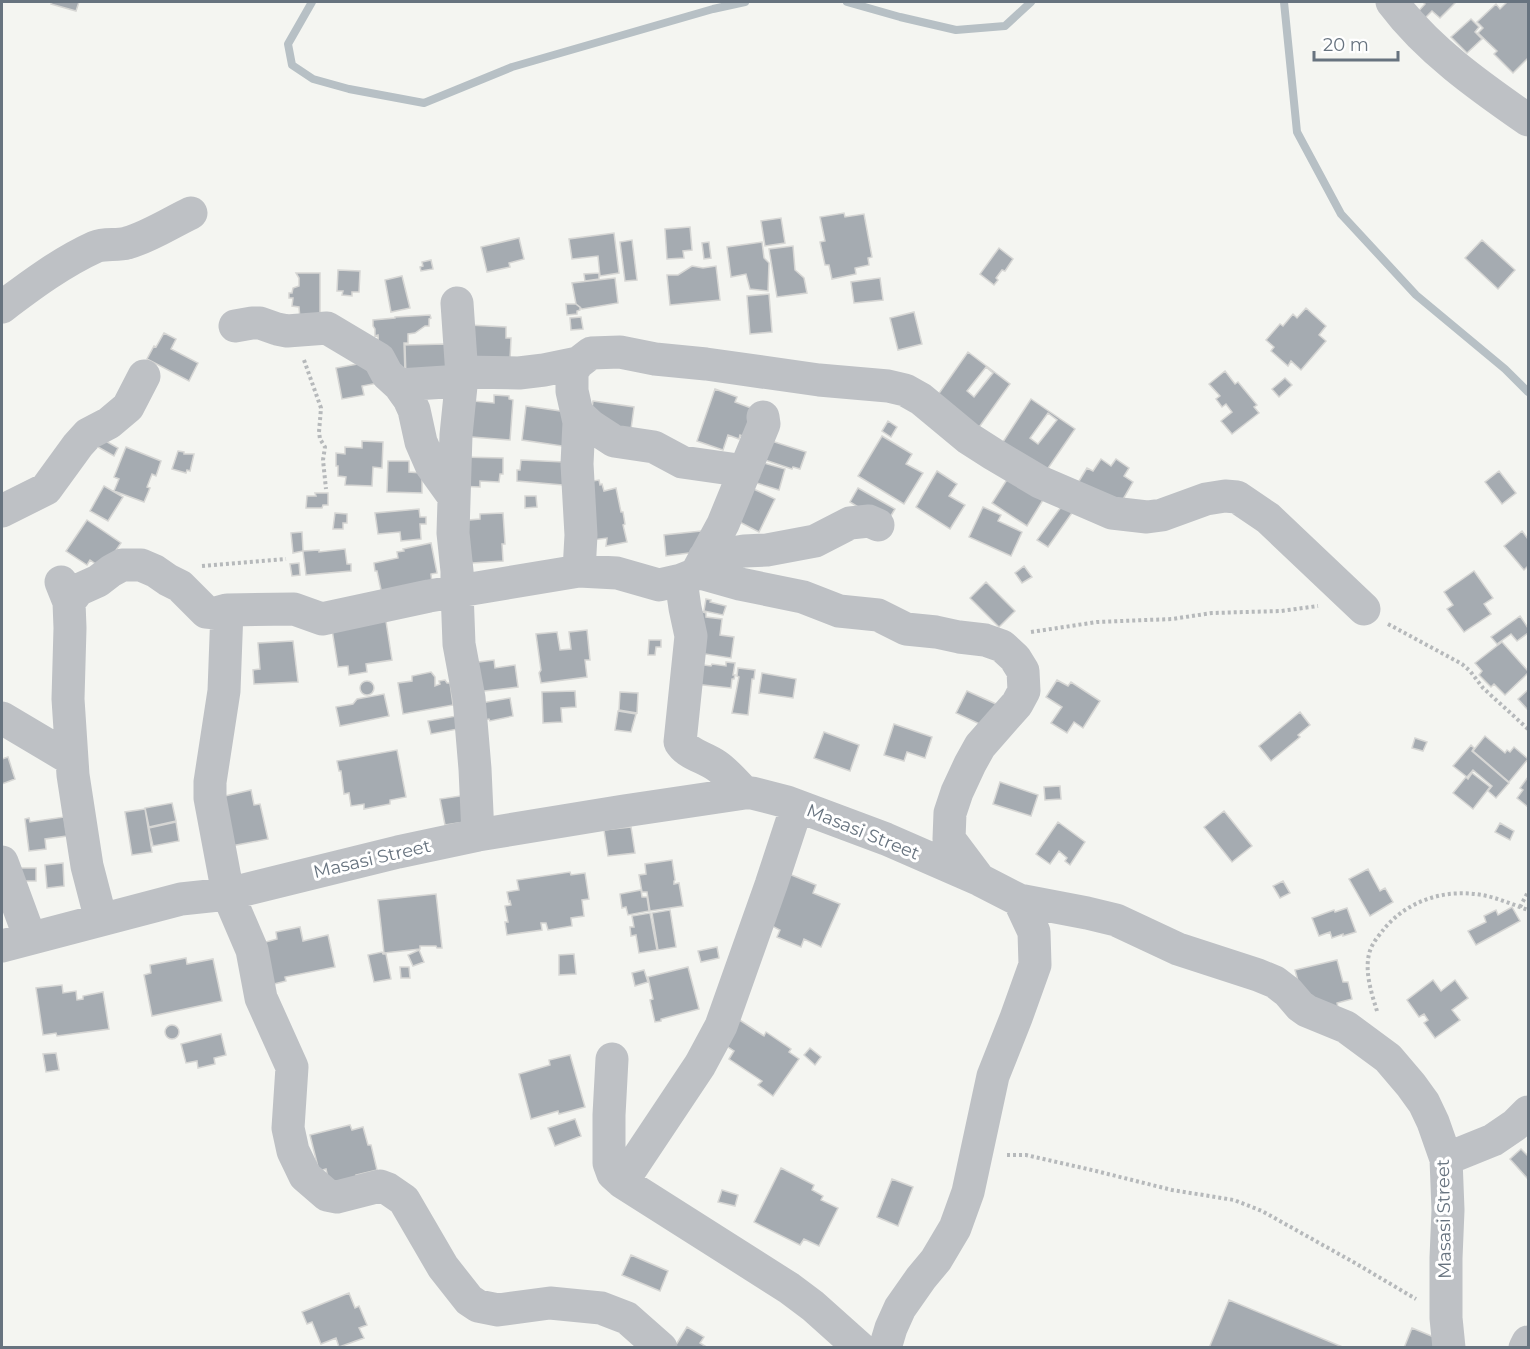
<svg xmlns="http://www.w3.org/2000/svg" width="1530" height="1349" viewBox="0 0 1530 1349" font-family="Montserrat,sans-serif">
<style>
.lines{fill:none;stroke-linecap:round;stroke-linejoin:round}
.stream{stroke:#b7c0c5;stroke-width:8}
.building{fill:#a5abb1;stroke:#d6d6d4;stroke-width:1.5;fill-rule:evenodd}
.path{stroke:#b6b9bb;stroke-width:4;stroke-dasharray:3 3;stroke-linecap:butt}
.minor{stroke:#bec1c5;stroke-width:33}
.labels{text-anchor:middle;stroke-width:6;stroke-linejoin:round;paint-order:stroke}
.street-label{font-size:18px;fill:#67737f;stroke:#fff}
</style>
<rect width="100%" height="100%" fill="#f4f5f1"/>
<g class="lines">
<path class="stream" d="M312,2L288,44L292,65L313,79L349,89L424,103L512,67L713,9L745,2
M847,2L900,17L956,30L1005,26L1031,2
M1284,2L1297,132L1341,214L1416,295L1505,369L1528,392"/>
</g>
<path class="building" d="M52,2H79L76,11L51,4Z
M1423,2H1456L1440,18L1432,11L1422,21L1415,15L1425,4Z
M1507,2H1528V59V58L1513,73L1494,54L1497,51L1478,33L1483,28L1477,22L1496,4L1500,9Z
M1471,19L1479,27L1475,32L1482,39L1467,53L1451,37Z
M844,213L845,217L864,214L872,257L868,258L869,265L855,268L856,274L832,279L829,265H825L820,242L825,241L820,217Z
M781,218L785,243L765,246L761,221Z
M690,227L692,250L683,251L684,258L667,259L665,229Z
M614,233L619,273L600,276L598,256L572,259L569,239Z
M519,238L524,259L509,263L510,267L487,272L481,247Z
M632,240L637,280L625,281L620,242Z
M1482,240L1515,270L1498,289L1465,258Z
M709,242L711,258L704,259L702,243Z
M762,242L764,258L769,263L768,291L750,289L746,274L731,277L727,247Z
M793,246L795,270L804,278L807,293L777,297L769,249Z
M999,248L1013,259L1005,271L1002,270L996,278L998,280L994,285L980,274Z
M431,260L433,269L421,271L420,267L423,266L422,262Z
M692,266L703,268L716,266L720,300L670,305L667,275H678Z
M338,270L360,271L359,292H352V296L342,295L343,291H337Z
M296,273H320V320L300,319L299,307L292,306L293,298H289V293H292L293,288L299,286V278Z
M599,273V279L585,281L584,274Z
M402,276L410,308L391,312L385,280Z
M615,278L618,303L582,309L576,304L572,283Z
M880,278L883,300L854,303L851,282Z
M769,294L772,332L750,334L747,296Z
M566,304H576L580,307V310L577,311V314L567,315Z
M1306,308L1326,326L1319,335L1326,341L1301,370L1291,361L1288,366L1271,351L1274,347L1266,340L1280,324L1283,326L1293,314L1297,318Z
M914,312L922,344L898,350L890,318Z
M430,315L431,318L429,319V326H425L415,333L408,334V343H404L405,373L379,351L378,335L375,336V329L373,326V320L395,318V317Z
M581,317L583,329L571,330L570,318Z
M469,325L506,327V338H511L510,360L463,362Z
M164,333L176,339L171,349L198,363L189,381L147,359L154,346L156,347Z
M446,344L447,374L406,378L405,345Z
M968,352L1010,384L977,430L935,399ZM986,367L993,373L974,397L967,391Z
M379,360L383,382L362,386L364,395L342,399L336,368Z
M1225,371L1235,384L1238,382L1257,405L1254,407L1259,413L1232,434L1221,421L1232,412L1226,404L1222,407L1216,399L1220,396L1209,384Z
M1285,378L1292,385L1279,397L1272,389Z
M715,389L737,397L735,402L759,411L750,439L740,435L739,439L728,435L723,450L697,441Z
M494,395L509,396V399L513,400L510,440L459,436L462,400L494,403Z
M1031,399L1075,429L1042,477L999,448ZM1048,413L1057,420L1038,444L1030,438Z
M593,401L634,407L631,429L590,423Z
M526,406L574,413L569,447L522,440Z
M888,421L897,427L891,437L882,431Z
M882,436L912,454L906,464L923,473L904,504L858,476Z
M762,438L806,452L800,469L793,467L792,469L765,460Z
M102,439L118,448L114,456L98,447Z
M362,441L383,442L382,468L373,467L372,486L345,485L346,477L338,476V466H336V453L345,454V447L362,448Z
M126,447L161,461L156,476L152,474L147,487L150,488L144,502L114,491L119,479L114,477Z
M178,451L184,452V454H194L190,471L187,470L186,473L172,469Z
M460,457L503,458V474H500L499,482L480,481V487L455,486Z
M1101,459L1111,466L1116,459L1129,468L1124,476L1133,482L1122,501L1076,486L1087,468L1093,471Z
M521,460L564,462L563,485L517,481V470H520Z
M753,460L785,469L779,490L747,480Z
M388,461H409V472L422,473V493L387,492Z
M937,471L957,484L949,496L965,505L950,529L916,507Z
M1499,471L1516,493L1502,504L1485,482Z
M1008,478L1043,500L1027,526L992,503Z
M599,480L600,485L602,484L604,491L616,488L621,512H623L625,524L623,525L627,542L606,546L607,538L592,540L580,483Z
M743,484L775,499L759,532L728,516Z
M104,486L123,497L108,521L90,511Z
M858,488L895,509L886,524L850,502Z
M315,493H328V505H323L322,508H306L307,496H316Z
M525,496H536L537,507L525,508Z
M1064,503L1074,510L1048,547L1037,540Z
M983,507L1001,515L998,521L1022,532L1011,556L969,537Z
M419,509L420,517H426V524H420L421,539L401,541L400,532L378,534L375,513Z
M335,513L347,514V523H343V529H333Z
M503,513L505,544H502L503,561L472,563L457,521L480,519V514Z
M87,520L121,543L103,569L90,560L87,565L66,551Z
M701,531L704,551L666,556L664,535Z
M1522,531L1528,539V566L1524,570L1504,546Z
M302,532L303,551L293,553L291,533Z
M431,543L437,573L431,574L432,584L383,599L377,571H375L374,563L398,558L397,552L404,551L403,549Z
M345,549L347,564H351V571L306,575L303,551L319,550V552Z
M299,563L300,575L292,576L290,564Z
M1024,566L1032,577L1022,583L1015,573Z
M1474,571L1493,598L1484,604L1491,614L1464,632L1447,609L1453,605L1444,592Z
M986,582L1015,611L999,627L970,598Z
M706,599L711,600L710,602L726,606L723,615L704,611Z
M700,611L706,613V617L722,619L720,635L734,637L731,658L692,652Z
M385,615L392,660L366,664L367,672L349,675L348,666L338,667L331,623Z
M1520,616L1528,628V633L1517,641L1511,634L1497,644L1491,637Z
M587,630L590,660H585L587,677L541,683L539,673L541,670L536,634L557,632L560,650L571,649L569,632Z
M649,640H661V647H656L655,655H648Z
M293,641L298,682L254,684L253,670L260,669L258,643Z
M1502,642L1528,671V673L1505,695L1494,684L1491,687L1479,675L1482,671L1475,663Z
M494,660L495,668L515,665L518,687L476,692L471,663Z
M726,662L735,663L733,675H735L734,679H732L731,688L694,684L696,664L711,666L712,664L726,666Z
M738,668L755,670L754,679H752L748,715L732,713L739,677L737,676Z
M431,672L435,677V686L440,684L439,681L445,680L447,683H450L453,705L403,714L398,683L412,681V676Z
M762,673L796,679L793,698L759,693Z
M1057,680L1068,686L1071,682L1100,701L1083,728L1074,722L1067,733L1051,723L1062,707L1046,697Z
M360 688a7 7 0 1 1 14 0a7 7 0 1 1-14 0Z
M1528,690V710L1518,699Z
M575,691L576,707L561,708L562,722L543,723L542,692Z
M967,691L996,704L986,727L956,713Z
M620,692L638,693L637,713L619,710Z
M384,694L389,716L340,726L336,707L353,704L357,699Z
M510,698L513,716L490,721L489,719L478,721L475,704Z
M618,711L636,714L631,732L615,730Z
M1300,712L1310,725L1298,735L1300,737L1271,761L1259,746Z
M456,716L458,729L431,734L428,721Z
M894,724L932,737L925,758L907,752L904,761L884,755Z
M824,732L859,745L850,771L814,758Z
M1485,736L1505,753L1507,750L1510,752L1514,747L1528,759L1509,782L1473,751Z
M1415,738L1427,742L1423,751L1412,748Z
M1471,745L1474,748L1472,751L1509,783L1496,798L1488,791L1492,786L1473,770L1467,777L1453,766Z
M397,750L406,797L390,800V804L364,809V804L351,806L349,793L344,794L341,771H339L337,761Z
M8,757L15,779L2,784V759Z
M1472,773L1490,787L1473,809L1453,793L1466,777L1468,779Z
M1528,777V807L1517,798L1523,790L1520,788Z
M1000,782L1038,795L1031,816L993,804Z
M1060,786L1061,799L1045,800L1044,787Z
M251,790L254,805L260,804L268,839L226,847L216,798Z
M473,794L477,820L445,825L440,799Z
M172,803L176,821L149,827L145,808Z
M145,809L152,852L132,855L125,812Z
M1224,811L1252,846L1232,862L1204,827Z
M64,817L67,836L45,839L46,849L29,851L25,819L29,818L30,822Z
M176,822L179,841L153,846L149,828Z
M1058,822L1085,842L1070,865L1065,861L1067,858L1059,851L1050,864L1036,854Z
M1500,823L1514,831L1510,840L1495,832Z
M631,827L635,853L608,856L604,830Z
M672,860L675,880L674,881V884L679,883L683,906L650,911L647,892H642L639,875L646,874L645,864Z
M63,863L64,886L47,888L45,865Z
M16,868H36V881H16Z
M1368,869L1380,891L1385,888L1393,902L1370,916L1349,879Z
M570,872L571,875L585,873L589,899L582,900L584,916L571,918L572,926L548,930L546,923H541L542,930L507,935L505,922H508L505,906L511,905L510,901L509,902L507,892L519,890L517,880Z
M789,874L816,885L813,893L840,904L821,947L804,939L801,947L777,937L780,930L768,924Z
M1283,881L1290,893L1280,898L1273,886Z
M641,890L642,897H647L649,911L628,915L626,907L622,908L620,894Z
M436,894L442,948H437L436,946H420V949L384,953L378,900Z
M1512,907L1520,921L1476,945L1468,931L1486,922L1484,916L1496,910L1498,915Z
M1347,908L1356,932L1343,936V934L1332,938L1330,932L1319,936L1312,918L1334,910L1335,912Z
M670,910L676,947L658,950L652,913Z
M650,913L657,950L639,953L636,935L631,936L630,927H634L632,916Z
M300,927L303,941L328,935L335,967L285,977L286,981L266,986L262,943L277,939L276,932Z
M717,947L719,958L701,962L698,951Z
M419,950L424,962L413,966L408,955Z
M382,952L383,954H386L391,979L374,982L368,955Z
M574,954L576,974L559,975V955Z
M186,958L187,964L213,959L222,1001L152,1016L144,975L151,973L150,965Z
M1337,960L1343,982H1348L1352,999L1337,1003L1338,1007H1305L1295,970Z
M400,967H409L410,978H401Z
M688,967L699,1009L661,1019V1021L655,1022L650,1000L653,999L648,977Z
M644,970L648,982L635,986L632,973Z
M1433,980L1441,991L1455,980L1468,998L1452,1010L1460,1020L1435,1038L1424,1023L1428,1020L1424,1014L1419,1017L1407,1000Z
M62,985L63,993L76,991L77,1000L83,999V996L103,992L109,1029L57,1036L56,1033L43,1035L36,988Z
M735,1017L764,1036L766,1032L791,1049L789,1052L799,1059L773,1096L758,1085L762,1081L729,1059L734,1051L719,1041Z
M165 1032a7 7 0 1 1 14 0a7 7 0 1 1-14 0Z
M221,1034L226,1055L214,1058L215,1064L198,1068L197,1061L186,1063L181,1044Z
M810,1048L821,1057L815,1065L804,1055Z
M56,1053L59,1070L46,1072L43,1054Z
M570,1055L585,1107L559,1114L558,1111L531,1119L519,1074L550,1065L549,1060Z
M575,1119L581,1136L555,1146L548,1128Z
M350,1125L352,1130L363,1127L368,1145H371L377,1170L356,1175L357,1178L330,1188L326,1169L319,1171L310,1135Z
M1521,1149L1527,1155L1528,1153V1179L1510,1159Z
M781,1168L814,1185L812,1190L823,1196L821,1200L838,1208L819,1246L804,1239L800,1245L754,1222Z
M892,1179L913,1187L898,1226L877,1217Z
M722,1190L738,1195L735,1206L718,1202Z
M631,1255L668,1271L660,1291L622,1275Z
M349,1293L355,1308L359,1306L367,1325L359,1328L364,1338L339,1347L336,1338L321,1344L312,1322L307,1324L302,1312Z
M1229,1300L1345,1348H1209Z
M687,1327L704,1337L700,1343L708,1348H674Z
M1412,1328L1446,1342L1443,1348H1404Z"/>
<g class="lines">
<path class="path" d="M304,360L321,408L319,432L320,439L325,447L323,460L326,489
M202,566L286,559
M1388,624L1462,664L1470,671L1483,688L1528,729
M1031,632L1097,622L1172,619L1212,613L1281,611L1318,606
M1520,907L1528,892
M1377,1011C1371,992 1363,967 1371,948C1374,941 1380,934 1384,929C1406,902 1441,890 1475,894C1494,896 1511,904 1528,910
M1007,1155H1026L1096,1171L1172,1190L1234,1200L1262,1211L1355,1263L1416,1299"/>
<path class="minor" d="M1392,2C1428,50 1479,86 1528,120
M457,303L462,376L456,435L453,533L457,571V591L459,644L469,698L475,769L478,835
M2,307C31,285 62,262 95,247C105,243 117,246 127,243C149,237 170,223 191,213
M235,326L252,323H260L277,329L287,331L327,328L379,359L387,374L399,385L409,399L414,410L421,442L431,465L454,497
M461,372L519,373L544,370L578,363
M399,385L461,381
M578,414L591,426L614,441L654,447L682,462L745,471
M2,511L46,489L78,445L88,434L109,423L128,407L144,376
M704,558L744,551L767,550L815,541L850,523L869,521L878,525
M579,571L581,535L577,464L579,422L572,391V371L578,363L591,353L620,352L655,359L706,364L819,380L888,386L905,390L921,399L968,438L993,454L1040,482L1112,513L1147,517L1162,515L1206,499L1225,496L1237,497L1268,518L1364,609
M697,572L723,524L764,424L763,417
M681,580L685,608L691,636L680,742C688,755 705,757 717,766C727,773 736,784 745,793
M61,582L69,602L70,628L68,699L73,775L87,866L101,920
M69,602L78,590L98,581L111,571L122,565H141L155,571L168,580L180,586L206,612L216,613L227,610L294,609L322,619L429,596L579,571L617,573L659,585L681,580L696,574L701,573L740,584L803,597L839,611L878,615L906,629L936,632L959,637L985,640L1002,646L1015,658L1023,671L1024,691L1017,704L980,746L970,764L957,792L950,813L949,839L979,879
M227,610L224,691L210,782V798L228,894L252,950L261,998L292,1067L288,1128L293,1151L305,1176L327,1195L337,1197L380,1186L388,1189L404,1200L443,1267L469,1300L478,1306L498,1310L550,1303L601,1308L627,1318L661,1348
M2,718L71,759
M2,862L5,870L30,938
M2,946L181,899L228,894L398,852L478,835L624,811L745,793H752L787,802L886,839L980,880L1019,900L1087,913L1116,920L1178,949L1258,975L1275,982L1288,992L1300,1006L1307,1011L1346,1027L1388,1058L1411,1085L1424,1103L1433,1122L1446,1159L1448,1210L1446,1258V1318L1449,1348
M612,1059L609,1115V1163L613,1174L622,1182L789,1288L813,1306L860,1348
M1446,1159L1493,1140L1515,1125L1528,1112
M622,1182L700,1065L721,1026L771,885L797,806
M885,1348L891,1328L900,1308L921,1278L936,1260L955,1228L968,1192L993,1076L1016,1018L1035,965L1034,932L1019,900
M1525,1348L1528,1342"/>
</g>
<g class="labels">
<g class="street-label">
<text transform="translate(863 832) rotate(22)" y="6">Masasi Street</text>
<text transform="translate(372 859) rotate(-13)" y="6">Masasi Street</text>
<text transform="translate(1444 1219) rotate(-91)" y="6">Masasi Street</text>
</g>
</g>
<rect width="1530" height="1349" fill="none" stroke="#67737f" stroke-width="6"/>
<path d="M1314 51v9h84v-9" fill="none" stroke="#67737f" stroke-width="3"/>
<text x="1323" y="51" font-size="18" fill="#67737f" stroke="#ffffff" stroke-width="4.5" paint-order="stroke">20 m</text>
</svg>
